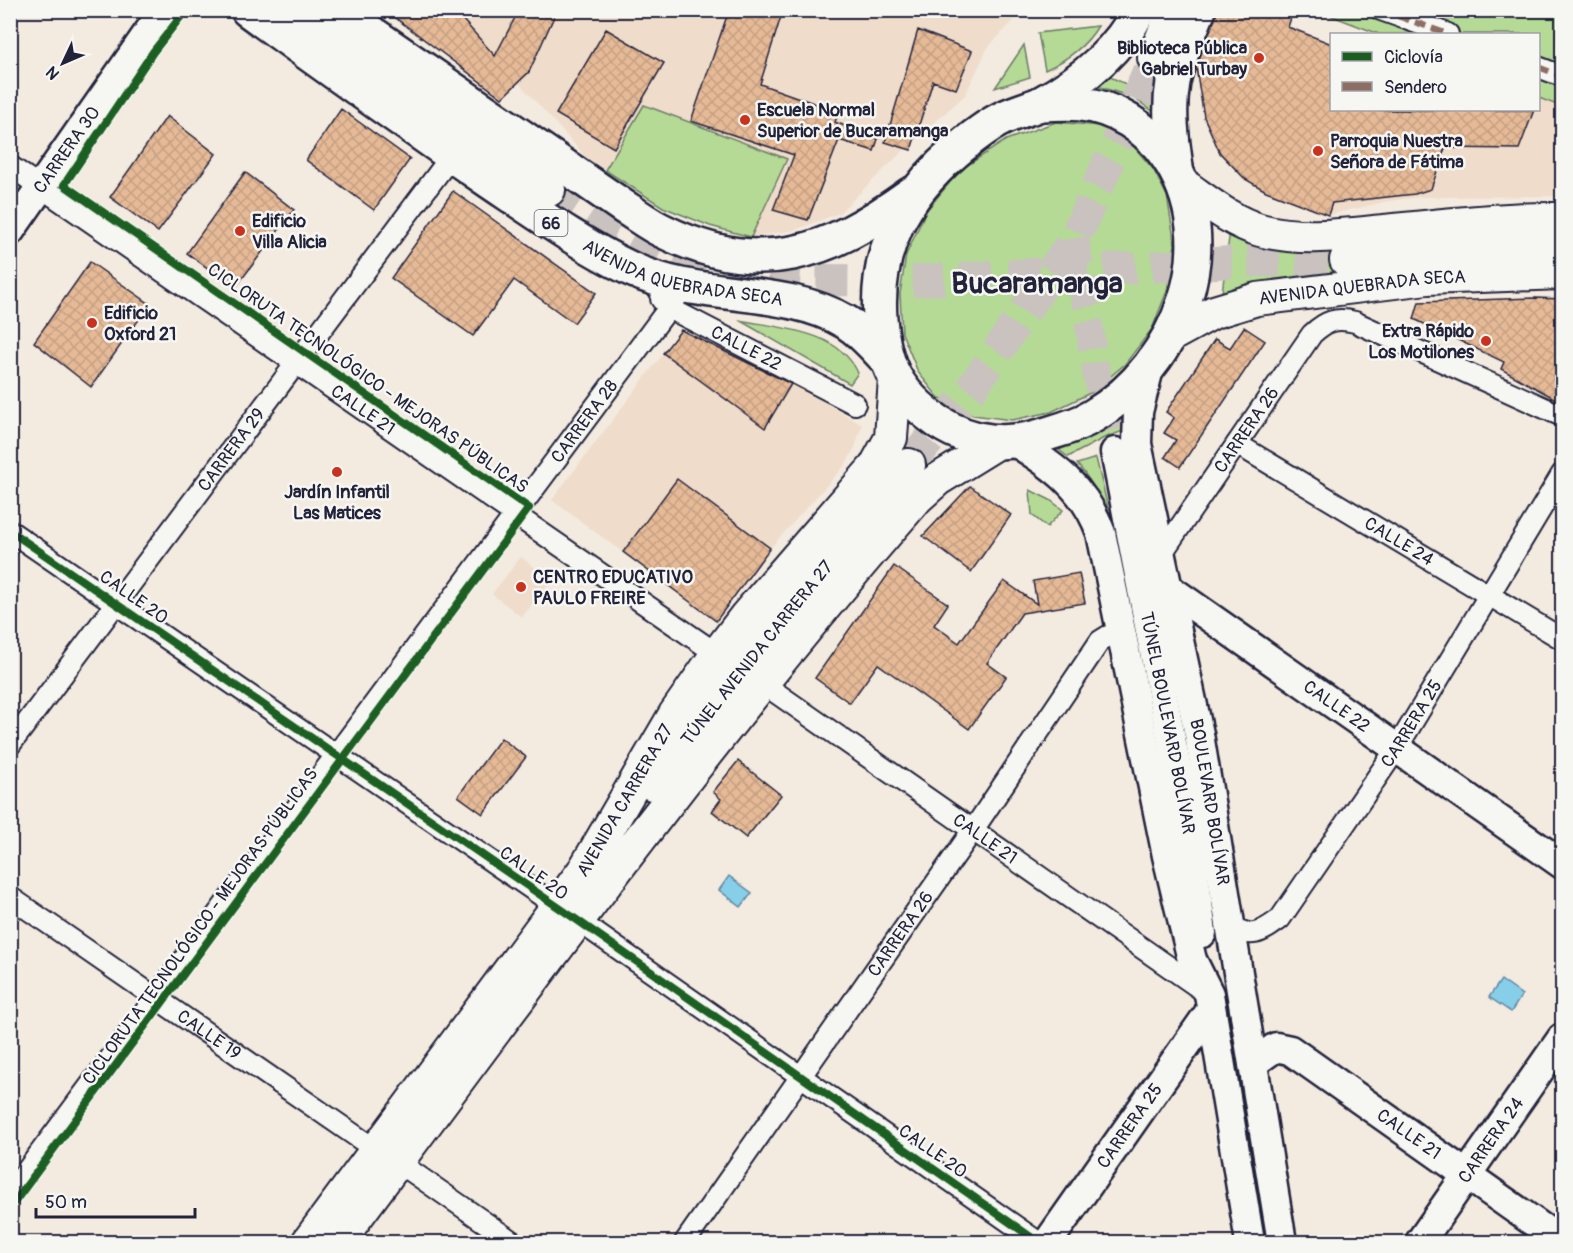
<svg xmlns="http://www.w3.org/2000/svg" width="1573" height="1253" viewBox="0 0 1573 1253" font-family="Pangolin,sans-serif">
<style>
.built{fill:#efdcca}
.green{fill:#b5da95;stroke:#6c7e68;stroke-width:1.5}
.water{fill:#87cee8;stroke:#5f89a3;stroke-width:1.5}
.building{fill:url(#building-cross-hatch);stroke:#22223b;stroke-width:1.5}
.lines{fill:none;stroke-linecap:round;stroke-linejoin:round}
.secondary-tunnel{stroke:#c9c2bf;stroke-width:28;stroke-dasharray:28 14;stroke-linecap:butt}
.primary-tunnel{stroke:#c9c2bf;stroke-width:32;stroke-dasharray:32 16;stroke-linecap:butt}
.street-casing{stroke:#22223b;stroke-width:24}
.secondary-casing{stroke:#22223b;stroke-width:33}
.primary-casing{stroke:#22223b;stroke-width:36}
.highway-casing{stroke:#22223b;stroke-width:38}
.street{stroke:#f6f6f2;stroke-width:20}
.secondary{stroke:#f6f6f2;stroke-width:28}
.primary{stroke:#f6f6f2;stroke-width:32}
.highway{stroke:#f6f6f2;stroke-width:33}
.quiet{stroke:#8d6e63;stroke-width:6;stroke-dasharray:12 6;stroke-linecap:butt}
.cycleway-casing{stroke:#f6f6f2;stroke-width:11}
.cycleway{stroke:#1b5e20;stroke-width:8}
.poi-dot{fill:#c8321e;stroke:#f6f6f2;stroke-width:2}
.labels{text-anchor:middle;stroke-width:5;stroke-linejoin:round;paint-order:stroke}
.shield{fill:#f6f6f2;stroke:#626272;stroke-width:1.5}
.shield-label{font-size:16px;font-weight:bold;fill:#22223b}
.poi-label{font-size:18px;font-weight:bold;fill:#22223b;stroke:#f6f6f2;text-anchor:start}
.street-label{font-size:18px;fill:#22223b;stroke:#f6f6f2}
.town-label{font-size:30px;font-weight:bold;fill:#22223b;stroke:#f6f6f2}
</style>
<defs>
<pattern id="building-cross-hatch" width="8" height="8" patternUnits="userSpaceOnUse" patternTransform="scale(1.5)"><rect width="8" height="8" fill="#e6ba97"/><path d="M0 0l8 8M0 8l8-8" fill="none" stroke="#c5a083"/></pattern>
</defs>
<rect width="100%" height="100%" fill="#f3eae0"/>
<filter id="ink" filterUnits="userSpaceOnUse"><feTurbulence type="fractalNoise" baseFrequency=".0167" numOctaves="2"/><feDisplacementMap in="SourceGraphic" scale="12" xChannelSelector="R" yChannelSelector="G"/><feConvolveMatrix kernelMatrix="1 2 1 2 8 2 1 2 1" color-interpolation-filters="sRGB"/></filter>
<g filter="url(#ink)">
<path class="built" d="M454,11H1023L988,47L965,95L908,146L839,213L795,230L751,237L710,226L663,207L586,157Z
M1539,98L1562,107V196L1420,197L1388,201L1328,215L1370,110H1538Z
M681,330L791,383L862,425L855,447L845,465L770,548L716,621L552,500Z
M521,557L551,580L522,617L492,594Z"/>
<path class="green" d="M1319,11H1562V107L1539,98L1538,34H1379Z
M1098,26C1086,46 1067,60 1045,70L1038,33Z
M1024,45L1030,77L995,88Z
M1108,76L1159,99L1157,114L1132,97L1097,86Z
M644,105L787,159L751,237L710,226L663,207L605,170Z
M1056,122L1100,126L1129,141L1153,169L1167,196L1175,245L1167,291L1152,329L1125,364L1092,392L1051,412L1012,420L973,415L938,397L918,372L902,333L900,294L906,255L926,211L960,170L1006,140Z
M1230,230L1338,245L1341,280L1222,293Z
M739,320C779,328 839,330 858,373L850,384Z
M1126,413V430L1104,438L1068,457L1059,450L1088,436Z
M1096,458L1113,529C1103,503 1096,486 1077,464Z
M1030,490L1050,500L1063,510L1047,527L1032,515Z"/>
<path class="water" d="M729,876L752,893L741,907L719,890Z
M1501,980L1522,995L1511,1012L1489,997Z"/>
<path class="building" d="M385,10H454L495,56L519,10H557L529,72L502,98Z
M729,10H783L760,84L839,112L835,122L878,139L874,151L839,140L808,220L773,210L794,155L691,121Z
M1217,10H1273L1291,18L1288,27L1332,44V110H1534L1519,149L1445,148L1431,189L1415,194L1332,203L1328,215L1266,191L1245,179L1220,153L1204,117L1196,68Z
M606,29L664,63L614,148L556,114Z
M918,30L972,51L956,89L933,81L911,150L885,142Z
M341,109L410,159L374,210L306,160Z
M167,116L216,154L158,232L110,197Z
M245,172L294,210L235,288L187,253Z
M453,191L596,293L574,323L514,280L473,336L391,278Z
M90,262L150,304L91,387L34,342Z
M1535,298L1563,299V403L1501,369L1504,362L1414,319L1419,302Z
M1244,327L1265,341L1180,467L1165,457L1176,440L1164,433L1174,418L1166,412L1215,339L1230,348Z
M681,330L791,384L765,428L663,353Z
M677,479L770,548L716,621L623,552Z
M970,486L1011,515L971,572L923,536Z
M894,566L948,604L934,625L959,643L1004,581L1037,604L1033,581L1079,573L1085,603L1022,613L987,663L1006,677L969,729L878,664L850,703L815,678Z
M501,738L526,757L483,814L458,796Z
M738,761L781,795L746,838L712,811L721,799L713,792Z"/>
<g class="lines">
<path class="secondary-tunnel" d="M1075,238L1097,377L1115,452"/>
<path class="primary-tunnel" d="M549,190L604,226L650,251L683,264L743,274L815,280L912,281L1249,261L1346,260
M909,465L972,388L1075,238L1154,58"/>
<defs>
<g id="street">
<path d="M1381,10L1448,34"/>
<path d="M1538,67L1562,76"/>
<path id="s1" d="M10,166L717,654"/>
<path id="s2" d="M661,299L669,308L855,404"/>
<path id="s3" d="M1237,444L1562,639"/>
<path d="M10,531L577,920L1038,1242"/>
<path id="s4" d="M1160,556L1312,334C1326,321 1336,317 1355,322L1562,416"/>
<path id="s5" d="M762,683L1205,992"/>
<path id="s6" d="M10,745L452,155"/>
<path id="s7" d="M10,897L376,1150"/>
<path id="s8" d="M1231,924C1250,941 1262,932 1280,919L1397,748L1562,474"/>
<path d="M398,1162L513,1242"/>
<path id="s9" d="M10,1193L685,286"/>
<path id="s10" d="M685,1242L973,830L1100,641L1108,636L1123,635"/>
</g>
<g id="secondary">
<path id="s11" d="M10,231L164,10"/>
<path id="s12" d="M1150,365L1138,412L1137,444L1199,734L1282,1242"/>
<path d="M1015,442C1054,466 1085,488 1101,533L1167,856L1192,960L1209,994L1250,1242"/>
<path id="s13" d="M1115,452L1187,820L1202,933"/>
<path id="s14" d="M1168,588L1562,864"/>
<path id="s15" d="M1253,1063L1276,1047L1290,1050L1562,1242"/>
<path id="s16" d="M1048,1242L1211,1010"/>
<path id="s17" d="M1420,1242L1562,1038"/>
</g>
<g id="primary">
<path d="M292,10L549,190"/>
<path d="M1154,58L1173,10"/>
<path d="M1185,186C1208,202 1232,222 1260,230C1300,241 1343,235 1384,231C1443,225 1503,218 1562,219"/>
<path d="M1346,260L1506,248L1562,247"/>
<path id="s18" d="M1170,336L1214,312L1257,299L1427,278L1562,273"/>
<path id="s19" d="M652,784L777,627L909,465"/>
<path id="s20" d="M308,1242L584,870L675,714L717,654L746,616L875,467L891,438L895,378"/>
<path d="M338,1242C526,989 711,734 918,497L937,480L997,443"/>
</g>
<g id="highway">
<path id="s21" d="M248,10C328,68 408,125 489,181C535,212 581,245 631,269C698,301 783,285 846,322C861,331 874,346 886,359"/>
<path d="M338,10L624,207C637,215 650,225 663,231C760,279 828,254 911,194"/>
<path d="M1040,104C1053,104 1067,102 1081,104C1114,107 1147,128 1166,155C1228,243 1179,365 1093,416C1080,424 1064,429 1050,433C1010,447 973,445 937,421C897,392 884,367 880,318C875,249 904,196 955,152C969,140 985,127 1001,119C1013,113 1027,109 1040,104Z"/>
<path d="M1040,104C1080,82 1118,53 1139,10"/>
<path d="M1176,167C1172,139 1168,111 1173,82C1178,58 1189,34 1199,10"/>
</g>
</defs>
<use href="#street" class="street-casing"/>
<use href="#secondary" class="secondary-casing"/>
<use href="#primary" class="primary-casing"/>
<use href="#highway" class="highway-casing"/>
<use href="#street" class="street"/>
<use href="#secondary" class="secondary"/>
<use href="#primary" class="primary"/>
<use href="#highway" class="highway"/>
<path class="quiet" d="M1381,10L1448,34
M1538,67L1562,76"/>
<defs>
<path id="cycleway" d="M10,531L577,920L1038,1242
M10,1208L529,508L64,185L153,52L186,10"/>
</defs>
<use href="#cycleway" class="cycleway-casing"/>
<use href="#cycleway" class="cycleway"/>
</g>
</g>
<g class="poi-dot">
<circle cx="1259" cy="58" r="6"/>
<circle cx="745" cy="120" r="6"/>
<circle cx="1318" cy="151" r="6"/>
<circle cx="240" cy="231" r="6"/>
<circle cx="92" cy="323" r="6"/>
<circle cx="1486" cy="341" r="6"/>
<circle cx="337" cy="472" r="6"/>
<circle cx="521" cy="587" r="6"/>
</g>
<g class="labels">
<rect class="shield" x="534.5" y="210" width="33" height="26" rx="4.5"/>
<g class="shield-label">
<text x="551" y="229">66</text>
</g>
<g class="poi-label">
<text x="1247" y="54" text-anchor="end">Biblioteca Pública<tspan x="1247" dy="21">Gabriel Turbay</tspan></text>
<text x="757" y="116">Escuela Normal<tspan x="757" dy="21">Superior de Bucaramanga</tspan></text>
<text x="1330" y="147">Parroquia Nuestra<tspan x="1330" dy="21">Señora de Fátima</tspan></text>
<text x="252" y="227">Edificio<tspan x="252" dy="21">Villa Alicia</tspan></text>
<text x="104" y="319">Edificio<tspan x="104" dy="21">Oxford 21</tspan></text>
<text x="1474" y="337" text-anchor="end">Extra Rápido<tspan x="1474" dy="21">Los Motilones</tspan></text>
<text x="337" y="498" text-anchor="middle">Jardín Infantil<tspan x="337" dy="21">Las Matices</tspan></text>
<text x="533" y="583">CENTRO EDUCATIVO<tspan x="533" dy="21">PAULO FREIRE</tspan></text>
</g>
<g class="street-label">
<text dy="6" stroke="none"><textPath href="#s11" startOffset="99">CARRERA 30</textPath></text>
<text dy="6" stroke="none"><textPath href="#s21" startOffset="514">AVENIDA QUEBRADA SECA</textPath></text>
<text dy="6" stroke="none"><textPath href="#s18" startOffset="201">AVENIDA QUEBRADA SECA</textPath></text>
<text dy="6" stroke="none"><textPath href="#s2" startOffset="99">CALLE 22</textPath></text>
<text transform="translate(368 378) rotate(35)" y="6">CICLORUTA TECNOLÓGICO - MEJORAS PÚBLICAS</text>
<text dy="6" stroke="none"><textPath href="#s1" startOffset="429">CALLE 21</textPath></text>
<text dy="6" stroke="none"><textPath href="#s9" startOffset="962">CARRERA 28</textPath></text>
<text dy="6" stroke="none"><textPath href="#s4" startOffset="153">CARRERA 26</textPath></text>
<text dy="6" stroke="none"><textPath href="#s6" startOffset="369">CARRERA 29</textPath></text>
<text dy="6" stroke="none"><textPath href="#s3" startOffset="189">CALLE 24</textPath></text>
<text transform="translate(134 597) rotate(35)" y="6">CALLE 20</text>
<text dy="6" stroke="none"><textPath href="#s19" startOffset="168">TÚNEL AVENIDA CARRERA 27</textPath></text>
<text dy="6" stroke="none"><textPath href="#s14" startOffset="206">CALLE 22</textPath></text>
<text dy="6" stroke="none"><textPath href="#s13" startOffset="276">TÚNEL BOULEVARD BOLÍVAR</textPath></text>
<text dy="6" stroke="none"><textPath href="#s8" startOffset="291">CARRERA 25</textPath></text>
<text dy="6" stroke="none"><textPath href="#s20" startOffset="544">AVENIDA CARRERA 27</textPath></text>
<text dy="6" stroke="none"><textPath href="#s12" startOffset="446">BOULEVARD BOLÍVAR</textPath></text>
<text dy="6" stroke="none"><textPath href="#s5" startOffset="272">CALLE 21</textPath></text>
<text transform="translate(534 873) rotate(35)" y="6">CALLE 20</text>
<text transform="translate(200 926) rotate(-54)" y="6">CICLORUTA TECNOLÓGICO - MEJORAS PÚBLICAS</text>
<text dy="6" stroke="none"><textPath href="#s10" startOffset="376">CARRERA 26</textPath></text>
<text dy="6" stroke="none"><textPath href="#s7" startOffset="242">CALLE 19</textPath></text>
<text dy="6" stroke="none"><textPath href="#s16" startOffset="142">CARRERA 25</textPath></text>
<text dy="6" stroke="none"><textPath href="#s15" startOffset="188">CALLE 21</textPath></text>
<text dy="6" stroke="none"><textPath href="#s17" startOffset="124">CARRERA 24</textPath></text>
<text transform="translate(933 1151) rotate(35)" y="6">CALLE 20</text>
</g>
<g class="town-label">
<text x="1037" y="293">Bucaramanga</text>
</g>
</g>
<rect width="1573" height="1253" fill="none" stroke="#f6f6f2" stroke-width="36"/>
<rect x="18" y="18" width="1537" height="1217" fill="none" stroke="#22223b" stroke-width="2" filter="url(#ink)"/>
<rect x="1330" y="33" width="210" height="78" fill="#f6f6f2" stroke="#a1a1a9" stroke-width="1.5"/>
<rect x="1342" y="52" width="30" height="9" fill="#1b5e20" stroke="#a1a1a9" stroke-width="1.5"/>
<text x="1384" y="63" font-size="18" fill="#22223b">Ciclovía</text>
<rect x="1342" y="82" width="30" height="9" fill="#8d6e63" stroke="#a1a1a9" stroke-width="1.5"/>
<text x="1384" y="93" font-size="18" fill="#22223b">Sendero</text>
<g transform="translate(63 63) rotate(226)" stroke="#f6f6f2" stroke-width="4.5" paint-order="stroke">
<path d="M0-4.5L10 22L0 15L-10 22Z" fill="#22223b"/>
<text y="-9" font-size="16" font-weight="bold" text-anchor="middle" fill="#22223b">N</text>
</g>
<path d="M36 1208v9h159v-9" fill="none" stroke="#22223b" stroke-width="3"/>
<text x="45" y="1208" font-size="18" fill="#22223b" stroke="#f6f6f2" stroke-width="4.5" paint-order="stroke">50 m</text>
</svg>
